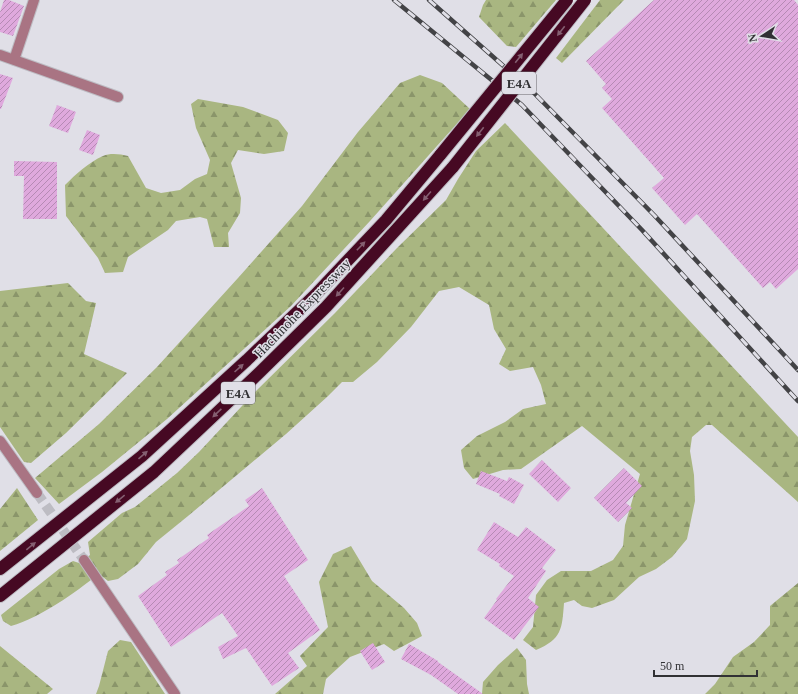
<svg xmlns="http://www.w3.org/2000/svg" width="798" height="694" viewBox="0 0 798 694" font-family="'Times New Roman',serif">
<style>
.forest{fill:url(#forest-firs)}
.building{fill:url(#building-hatch)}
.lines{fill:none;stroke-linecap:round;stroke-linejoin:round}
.minor-tunnel{stroke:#bdbcc3;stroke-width:10;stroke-dasharray:10 5;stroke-linecap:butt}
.minor-casing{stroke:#bdbcc3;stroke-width:12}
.highway-casing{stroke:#bdbcc3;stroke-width:14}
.minor{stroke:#a97483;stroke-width:10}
.highway{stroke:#460923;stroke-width:12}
.rail-casing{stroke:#434346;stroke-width:4.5}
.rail{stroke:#e0dfe7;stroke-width:3;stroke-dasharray:9;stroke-linecap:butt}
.highway-bridge-casing{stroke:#bdbcc3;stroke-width:14;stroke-linecap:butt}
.highway-bridge{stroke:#460923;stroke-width:12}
.oneway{fill:#845f71}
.labels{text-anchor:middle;stroke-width:3;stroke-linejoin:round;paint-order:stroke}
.shield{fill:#e0dfe7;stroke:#66656a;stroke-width:1}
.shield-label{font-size:13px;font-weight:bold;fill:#313134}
.street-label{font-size:14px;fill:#313134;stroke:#e0dfe7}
</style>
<defs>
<pattern id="forest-firs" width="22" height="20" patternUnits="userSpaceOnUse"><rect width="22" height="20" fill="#a9b681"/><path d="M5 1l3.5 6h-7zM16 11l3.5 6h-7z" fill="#8a956a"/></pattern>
<pattern id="building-hatch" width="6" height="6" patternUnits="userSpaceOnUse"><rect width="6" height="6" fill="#dfa9dd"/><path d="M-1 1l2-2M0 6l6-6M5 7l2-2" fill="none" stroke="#b58ab4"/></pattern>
</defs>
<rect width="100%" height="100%" fill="#e0dfe7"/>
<path class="forest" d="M486,0H556L516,47L507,46L479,17L483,5Z
M600,0H624L562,63L556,58Z
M420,75L442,83L470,109L370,221L291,306L167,419L102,472L59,504L35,478L99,424L157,367L238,278L302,206L358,132L400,83Z
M198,99L243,107L278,120L288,133L284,151L264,154L238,150L231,163L241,198L240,213L228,233L229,247H214L207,219L200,217L176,221L168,230L128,257L123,272L105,273L98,258L66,216L65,185C75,175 89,162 103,156C110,153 120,154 128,156L146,188L161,193L180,190L195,179L207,174L210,160L196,128L191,104Z
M505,123L798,437V502L712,425H706L692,437L690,451L694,475L695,501L687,539L672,557L656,569L639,577L614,600L592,608L582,606L574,600L564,603C562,629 562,639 536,650L523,640L533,627L536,595L547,580L561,571H591L613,560L623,546L625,525L640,474L582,426L521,469L503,470L473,479L464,468L461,450L477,436L505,422L523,409L546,404L541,385L533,367L510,371L499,364L506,349L494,329L489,305L459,287L439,291L411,327L377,362L353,382H342L327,397L286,434L188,516L156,542L138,564L118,579L108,581L99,574C74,593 42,617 11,626L3,621L1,615L59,569L73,561L79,563L90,555L88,542L122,513L135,507L177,473L199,452L256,391L335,313L397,248L446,200L458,179L476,151Z
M68,283L86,301L96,303L84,354L127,373L66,433L31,463L24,462L0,427V291Z
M17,488L38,520L0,551V509Z
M351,546L372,581L404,608L417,623L422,636L394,651L384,644L350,657L326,679L323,694H275L307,666L300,656L328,627L319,582L333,554Z
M798,583V694H705L715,684L733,657L754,642L770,625V606Z
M120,640L131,642L165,694H96L99,686L108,651Z
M0,646L53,689L47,694H0Z
M517,648L526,660L527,684L529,694H482L483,682L498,665Z"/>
<path class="building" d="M4,0H9L24,6L13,36L0,32V12Z
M654,0H794L798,5V269L776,289L770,282L763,288L697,214L685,225L652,188L664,178L602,108L612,99L602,88L606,84L586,61Z
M0,74L13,78L1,109H0Z
M57,105L76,112L68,133L49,126Z
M87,130L100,135L93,155L79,150Z
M14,161L57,162V219H23L24,176H14Z
M542,460L571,488L558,502L529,474Z
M624,468L642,486L626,503L632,508L618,522L594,498Z
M481,471L507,481L509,477L524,485L514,504L499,496L500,494L476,484Z
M262,488L308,560L284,576L320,630L288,653L299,668L272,686L246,648L223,659L218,647L238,636L222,613L171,647L138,596L167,575L165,572L179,563L177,560L209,538L207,535L249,506L245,500Z
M494,522L518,537L526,527L556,550L542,568L546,571L528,598L539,607L514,640L484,618L497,600L496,599L514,576L499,566L500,564L477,550Z
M373,643L385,662L372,670L360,651Z
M409,644L438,661V662L483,694H458L431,675L401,659Z"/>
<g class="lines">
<path class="minor-tunnel" d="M37,493L84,560"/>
<defs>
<path id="minor" d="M0,55L118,97
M14,60L34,0
M0,441L37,493
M84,560L175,694"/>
<path id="highway" d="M0,569L142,456L247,360L315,295L386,220L441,154
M0,596L154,472L260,372L326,307L453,167"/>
</defs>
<use href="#minor" class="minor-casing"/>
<use href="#highway" class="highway-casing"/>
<use href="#minor" class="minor"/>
<use href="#highway" class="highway"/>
<defs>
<path id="rail" d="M394,0L522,105L642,230L798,401
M429,0L534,93L654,215L798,370"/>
</defs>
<use href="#rail" class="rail-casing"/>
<use href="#rail" class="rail"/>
<defs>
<path id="highway-bridge" d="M441,154L567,0
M453,167L585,0"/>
</defs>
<use href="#highway-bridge" class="highway-bridge-casing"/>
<use href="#highway-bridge" class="highway-bridge"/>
</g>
<defs><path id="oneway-solid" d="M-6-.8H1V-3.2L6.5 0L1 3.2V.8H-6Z"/></defs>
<g class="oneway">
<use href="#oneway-solid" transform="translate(561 31) rotate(128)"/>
<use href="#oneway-solid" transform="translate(519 58) rotate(-51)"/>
<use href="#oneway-solid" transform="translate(480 132) rotate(128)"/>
<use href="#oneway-solid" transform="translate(427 196) rotate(131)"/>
<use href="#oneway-solid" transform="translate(361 246) rotate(-46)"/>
<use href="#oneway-solid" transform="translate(340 292) rotate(132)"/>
<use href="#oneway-solid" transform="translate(239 368) rotate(-42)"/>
<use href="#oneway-solid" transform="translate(217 413) rotate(137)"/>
<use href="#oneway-solid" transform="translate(143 455) rotate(-41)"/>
<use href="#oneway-solid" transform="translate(120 499) rotate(141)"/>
<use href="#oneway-solid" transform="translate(31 546) rotate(-39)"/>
</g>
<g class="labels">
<g class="shield">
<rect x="502" y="72" width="34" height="22" rx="3"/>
<rect x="221" y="382" width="34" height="22" rx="3"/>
</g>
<g class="shield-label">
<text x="519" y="88">E4A</text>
<text x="238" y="398">E4A</text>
</g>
<g class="street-label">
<text transform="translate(302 308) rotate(-46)" y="5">Hachinohe Expressway</text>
</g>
</g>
<g transform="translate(762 36) rotate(258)" stroke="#e0dfe7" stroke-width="3" paint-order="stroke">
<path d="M0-3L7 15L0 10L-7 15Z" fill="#313134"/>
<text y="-6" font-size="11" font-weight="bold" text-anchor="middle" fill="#313134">N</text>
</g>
<path d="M654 670v6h103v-6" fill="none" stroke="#313134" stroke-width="2"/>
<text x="660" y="670" font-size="12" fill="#313134" stroke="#e0dfe7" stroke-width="3" paint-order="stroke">50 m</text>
</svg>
